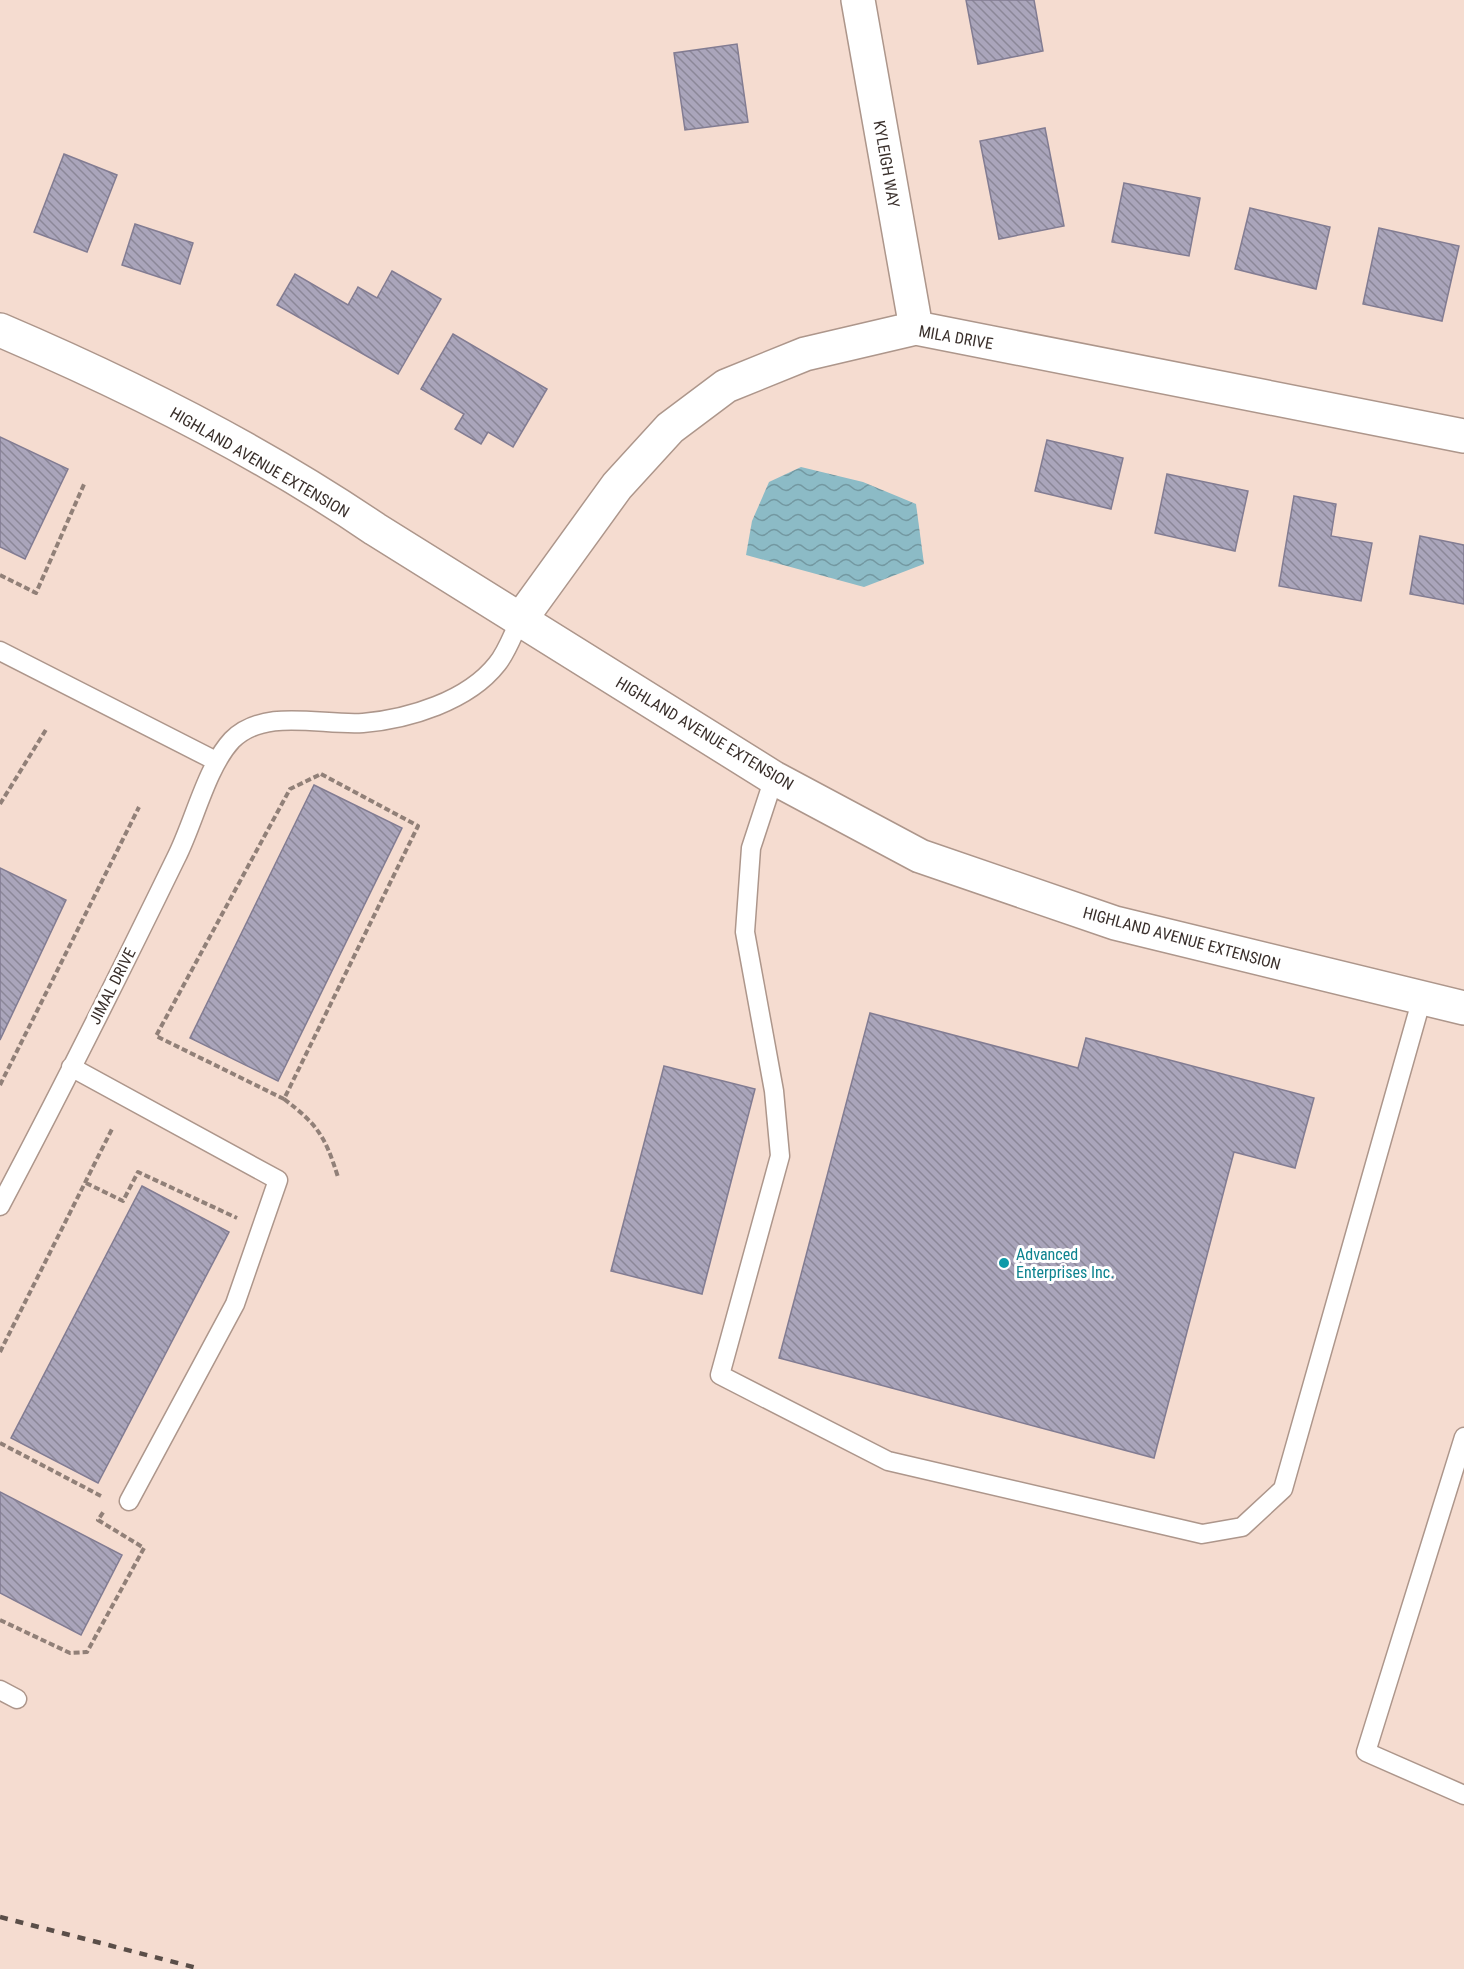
<svg xmlns="http://www.w3.org/2000/svg" width="1464" height="1969" viewBox="0 0 1464 1969" font-family="'Roboto Condensed',sans-serif">
<style>
.water{fill:url(#water-waves)}
.building{fill:url(#building-back-hatch);stroke:#827c92;stroke-width:1.5}
.lines{fill:none;stroke-linecap:round;stroke-linejoin:round}
.service-casing{stroke:#ad968b;stroke-width:21}
.minor-casing{stroke:#ad968b;stroke-width:36}
.tertiary-casing{stroke:#ad968b;stroke-width:36}
.path{stroke:#918078;stroke-width:4;stroke-dasharray:6 3;stroke-linecap:butt}
.service{stroke:#fff;stroke-width:18}
.minor{stroke:#fff;stroke-width:33}
.tertiary{stroke:#fff;stroke-width:33}
.rail{stroke:#5a4e48;stroke-width:4.5;stroke-dasharray:8 8;stroke-linecap:butt}
.culture-dot{fill:#0f9aa8;stroke:#fff;stroke-width:2}
.labels{text-anchor:middle;stroke-width:6;stroke-linejoin:round;paint-order:stroke}
.street-label{font-size:16px;fill:#392f2b;stroke:#fff}
.culture-label{font-size:16px;fill:#0d838f;stroke:#fff;text-anchor:start}
</style>
<defs>
<pattern id="water-waves" width="16" height="10" patternUnits="userSpaceOnUse" patternTransform="scale(1.5)"><rect width="16" height="10" fill="#8cbbc6"/><path d="M0 5q4-4 8 0t8 0" fill="none" stroke="#7398a1"/></pattern>
<pattern id="building-back-hatch" width="6" height="6" patternUnits="userSpaceOnUse" patternTransform="scale(1.5)"><rect width="6" height="6" fill="#aaa5bb"/><path d="M-1 5l2 2M0 0l6 6M5-1l2 2" fill="none" stroke="#8b8798"/></pattern>
</defs>
<rect width="100%" height="100%" fill="#f5dcd0"/>
<path class="water" d="M801,467L863,482L916,504L924,564L864,587L746,555L752,521L769,482Z"/>
<path class="building" d="M966,0H1034L1043,51L978,64Z
M737,44L748,122L685,130L674,53Z
M1045,128L1064,226L999,239L980,141Z
M64,154L117,175L87,252L34,232Z
M1124,183L1200,198L1189,256L1112,242Z
M1250,208L1330,227L1316,289L1235,269Z
M135,224L193,243L180,284L122,265Z
M1379,228L1459,246L1442,321L1363,304Z
M392,271L441,299L398,374L277,305L295,274L348,305L358,287L377,298Z
M453,334L547,389L513,447L488,432L481,444L455,429L464,414L421,389Z
M0,437L68,469L25,559L0,547Z
M1047,440L1123,458L1111,509L1035,491Z
M1167,474L1248,491L1235,551L1155,533Z
M1294,496L1336,504L1331,536L1372,543L1361,601L1279,586Z
M1420,536L1464,545V604L1410,594Z
M314,785L402,828L278,1081L190,1038Z
M0,868L66,900L0,1040Z
M870,1013L1078,1068L1086,1038L1314,1098L1295,1168L1234,1152L1154,1458L779,1358Z
M664,1066L755,1089L702,1294L611,1271Z
M142,1186L229,1232L98,1483L11,1438Z
M0,1492L122,1555L81,1635L0,1593Z"/>
<g class="lines">
<defs>
<path id="service" d="M0,651L216,761
M774,778L751,848L745,932L774,1091L780,1156L720,1375L888,1461L1202,1534L1242,1527L1283,1489L1422,998
M71,1067L278,1180L235,1304L129,1501
M0,1206C61,1091 119,975 176,858C194,823 206,768 232,740C265,707 322,726 363,723C409,719 468,701 497,664C507,652 513,634 520,620
M1464,1437L1366,1752L1464,1795
M0,1690L17,1699"/>
<path id="minor" d="M858,0L916,328
M520,620L617,486L670,428L726,386L805,354L916,328L1464,436"/>
<path id="tertiary" d="M0,330C129,385 259,450 375,529L774,778L920,856L1115,923L1464,1008"/>
</defs>
<use href="#service" class="service-casing"/>
<use href="#minor" class="minor-casing"/>
<use href="#tertiary" class="tertiary-casing"/>
<path class="path" d="M0,575L36,593L85,482
M321,774L418,826L284,1099L156,1036L290,789Z
M0,804L47,728
M0,1085L139,807
M284,1099C318,1125 325,1136 338,1177
M86,1183L123,1201L138,1172L237,1218
M0,1352L113,1127
M0,1443L103,1497
M0,1620L70,1653L87,1652L144,1548L98,1520L104,1511"/>
<use href="#service" class="service"/>
<use href="#minor" class="minor"/>
<use href="#tertiary" class="tertiary"/>
<path class="rail" d="M0,1917L201,1969"/>
</g>
<circle class="culture-dot" cx="1004" cy="1263" r="6"/>
<g class="labels">
<g class="street-label">
<text transform="translate(887 164) rotate(80)" y="6">KYLEIGH WAY</text>
<text transform="translate(956 337) rotate(10)" y="6">MILA DRIVE</text>
<text transform="translate(260 462) rotate(30)" y="6">HIGHLAND AVENUE EXTENSION</text>
<text transform="translate(705 733) rotate(31)" y="6">HIGHLAND AVENUE EXTENSION</text>
<text transform="translate(1182 938) rotate(15)" y="6">HIGHLAND AVENUE EXTENSION</text>
<text transform="translate(112 986) rotate(-63)" y="6">JIMAL DRIVE</text>
</g>
<g class="culture-label">
<text x="1016" y="1260">Advanced<tspan x="1016" dy="18">Enterprises Inc.</tspan></text>
</g>
</g>
</svg>
